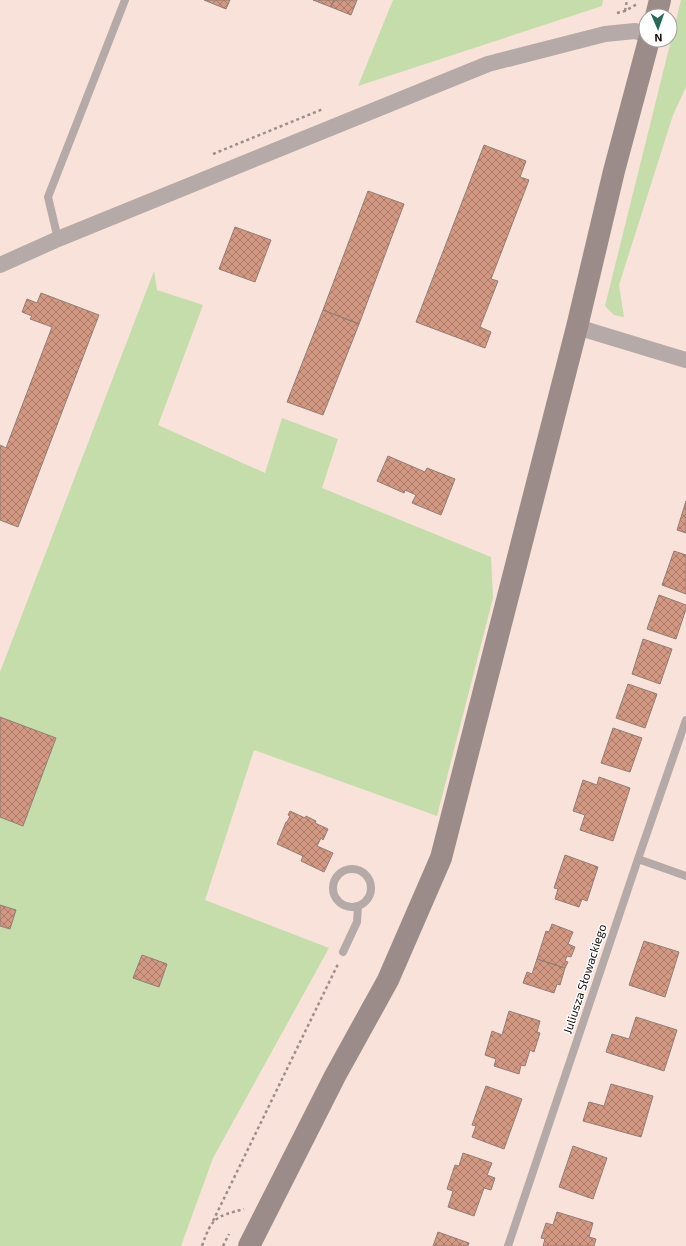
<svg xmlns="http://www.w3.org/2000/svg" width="686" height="1246" viewBox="0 0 686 1246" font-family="'Exo 2',sans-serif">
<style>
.green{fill:#c4ddab}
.building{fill:url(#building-cross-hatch);stroke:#927e76}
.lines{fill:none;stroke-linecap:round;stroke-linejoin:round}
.path{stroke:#9f8e88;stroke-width:2.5;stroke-dasharray:3 3;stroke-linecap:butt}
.lane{stroke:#b5aaa8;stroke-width:8}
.street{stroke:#b5aaa8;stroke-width:16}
.secondary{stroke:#9b8c89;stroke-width:22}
.labels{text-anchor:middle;stroke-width:3;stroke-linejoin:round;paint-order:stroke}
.street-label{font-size:12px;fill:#140d0a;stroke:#fff}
</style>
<defs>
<pattern id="building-cross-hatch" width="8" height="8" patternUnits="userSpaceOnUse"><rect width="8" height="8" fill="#d29882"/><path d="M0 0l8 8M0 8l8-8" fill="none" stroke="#a97a69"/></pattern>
</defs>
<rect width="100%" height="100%" fill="#f9e2da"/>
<path class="green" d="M393,0H603L602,6L358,86Z
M681,0H686V87L673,115L619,285L624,317L614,315L605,306Z
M154,271L157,290L203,305L158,425L265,473L282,418L338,439L322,488L491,557L493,598L437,816L254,750L205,900L329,948L213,1158L181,1246H0V672Z"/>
<path class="building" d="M204,0H230L226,9Z
M313,0H334L331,7Z
M334,0H357L351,15L331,7Z
M484,145L526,161L520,177L529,180L491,279L498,281L480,327L491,332L485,348L416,322Z
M368,191L404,204L359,324L323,310Z
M235,227L271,240L255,282L219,269Z
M41,293L99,315L18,527L0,520V445L6,448L52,327L30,319L32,316L22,312L27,299L37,303Z
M323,310L359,324L323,415L287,402Z
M388,456L425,472L427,468L455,479L441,515L412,503L416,495L405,490L404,493L377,481Z
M686,501V533L677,530Z
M674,551L686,555V594L662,585Z
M659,595L686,605V609L676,639L647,629Z
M643,639L672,649L660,684L632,674Z
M628,684L657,694L645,728L616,718Z
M0,717L56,738L23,826L0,817Z
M613,728L642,738L630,772L601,763Z
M599,777L630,788L613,841L580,830L585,815L573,811L583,780L597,785Z
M290,811L305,818L306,816L316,821L315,823L328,829L323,840L321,838L317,846L333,853L324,872L301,861L303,856L277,844L286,822H287L290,816L288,815Z
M565,855L598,867L587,901L582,899L579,907L555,899L558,889L554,888Z
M0,905L16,910L10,929L0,926Z
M552,924L573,932L568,944L575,947L571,957L567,956L565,961L568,962L565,968L537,959L546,931L549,932Z
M644,941L679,952L665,997L629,985Z
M142,955L167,964L159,987L133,978Z
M537,959L565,968L560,985L557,984L554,993L523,983L527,972L532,974Z
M509,1011L540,1021L537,1032L540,1033L534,1052L530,1050L525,1066L521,1065L519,1074L494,1066L496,1059L485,1055L492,1031L502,1035Z
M636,1017L677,1030L664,1071L606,1052L612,1034L629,1039Z
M611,1084L653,1096L641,1137L583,1121L589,1102L604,1106Z
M486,1086L522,1099L504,1149L472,1137L476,1126L472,1125Z
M573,1146L607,1158L593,1199L559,1187Z
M463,1153L492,1163L487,1175L495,1178L491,1190L484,1188L474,1216L448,1207L453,1191L447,1189L455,1165L459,1166Z
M557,1212L593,1223L589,1237L596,1239L594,1246H543L545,1239L541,1238L546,1223L553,1225Z
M438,1232L469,1243L468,1246H433Z"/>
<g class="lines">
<path class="path" d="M625,11L627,0
M617,13L625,11L637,4
M213,154L323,109
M213,1221L338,964
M202,1246C212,1217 215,1217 244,1209
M223,1246L229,1234"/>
<path class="lane" d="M58,239L48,197L125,0
M638,859L686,876
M333 888a19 19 0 1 1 38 0a19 19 0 1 1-38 0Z
M343,952L357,922L358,906
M508,1246L638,859L686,720"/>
<path class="street" d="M0,265L58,239L488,64L605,34L635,31L646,34
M577,327L686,360"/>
<path class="secondary" d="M656,16L660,0
M249,1246L335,1076L388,980L441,858L577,327L614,171L649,40"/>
</g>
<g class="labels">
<g class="street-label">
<text transform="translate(585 979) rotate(-72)" y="4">Juliusza Słowackiego</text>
</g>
</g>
<g transform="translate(658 28) rotate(178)"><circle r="19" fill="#ffffff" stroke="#a19e9d"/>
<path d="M0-3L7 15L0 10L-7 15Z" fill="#266959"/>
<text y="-6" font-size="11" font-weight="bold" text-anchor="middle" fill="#140d0a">N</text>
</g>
</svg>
